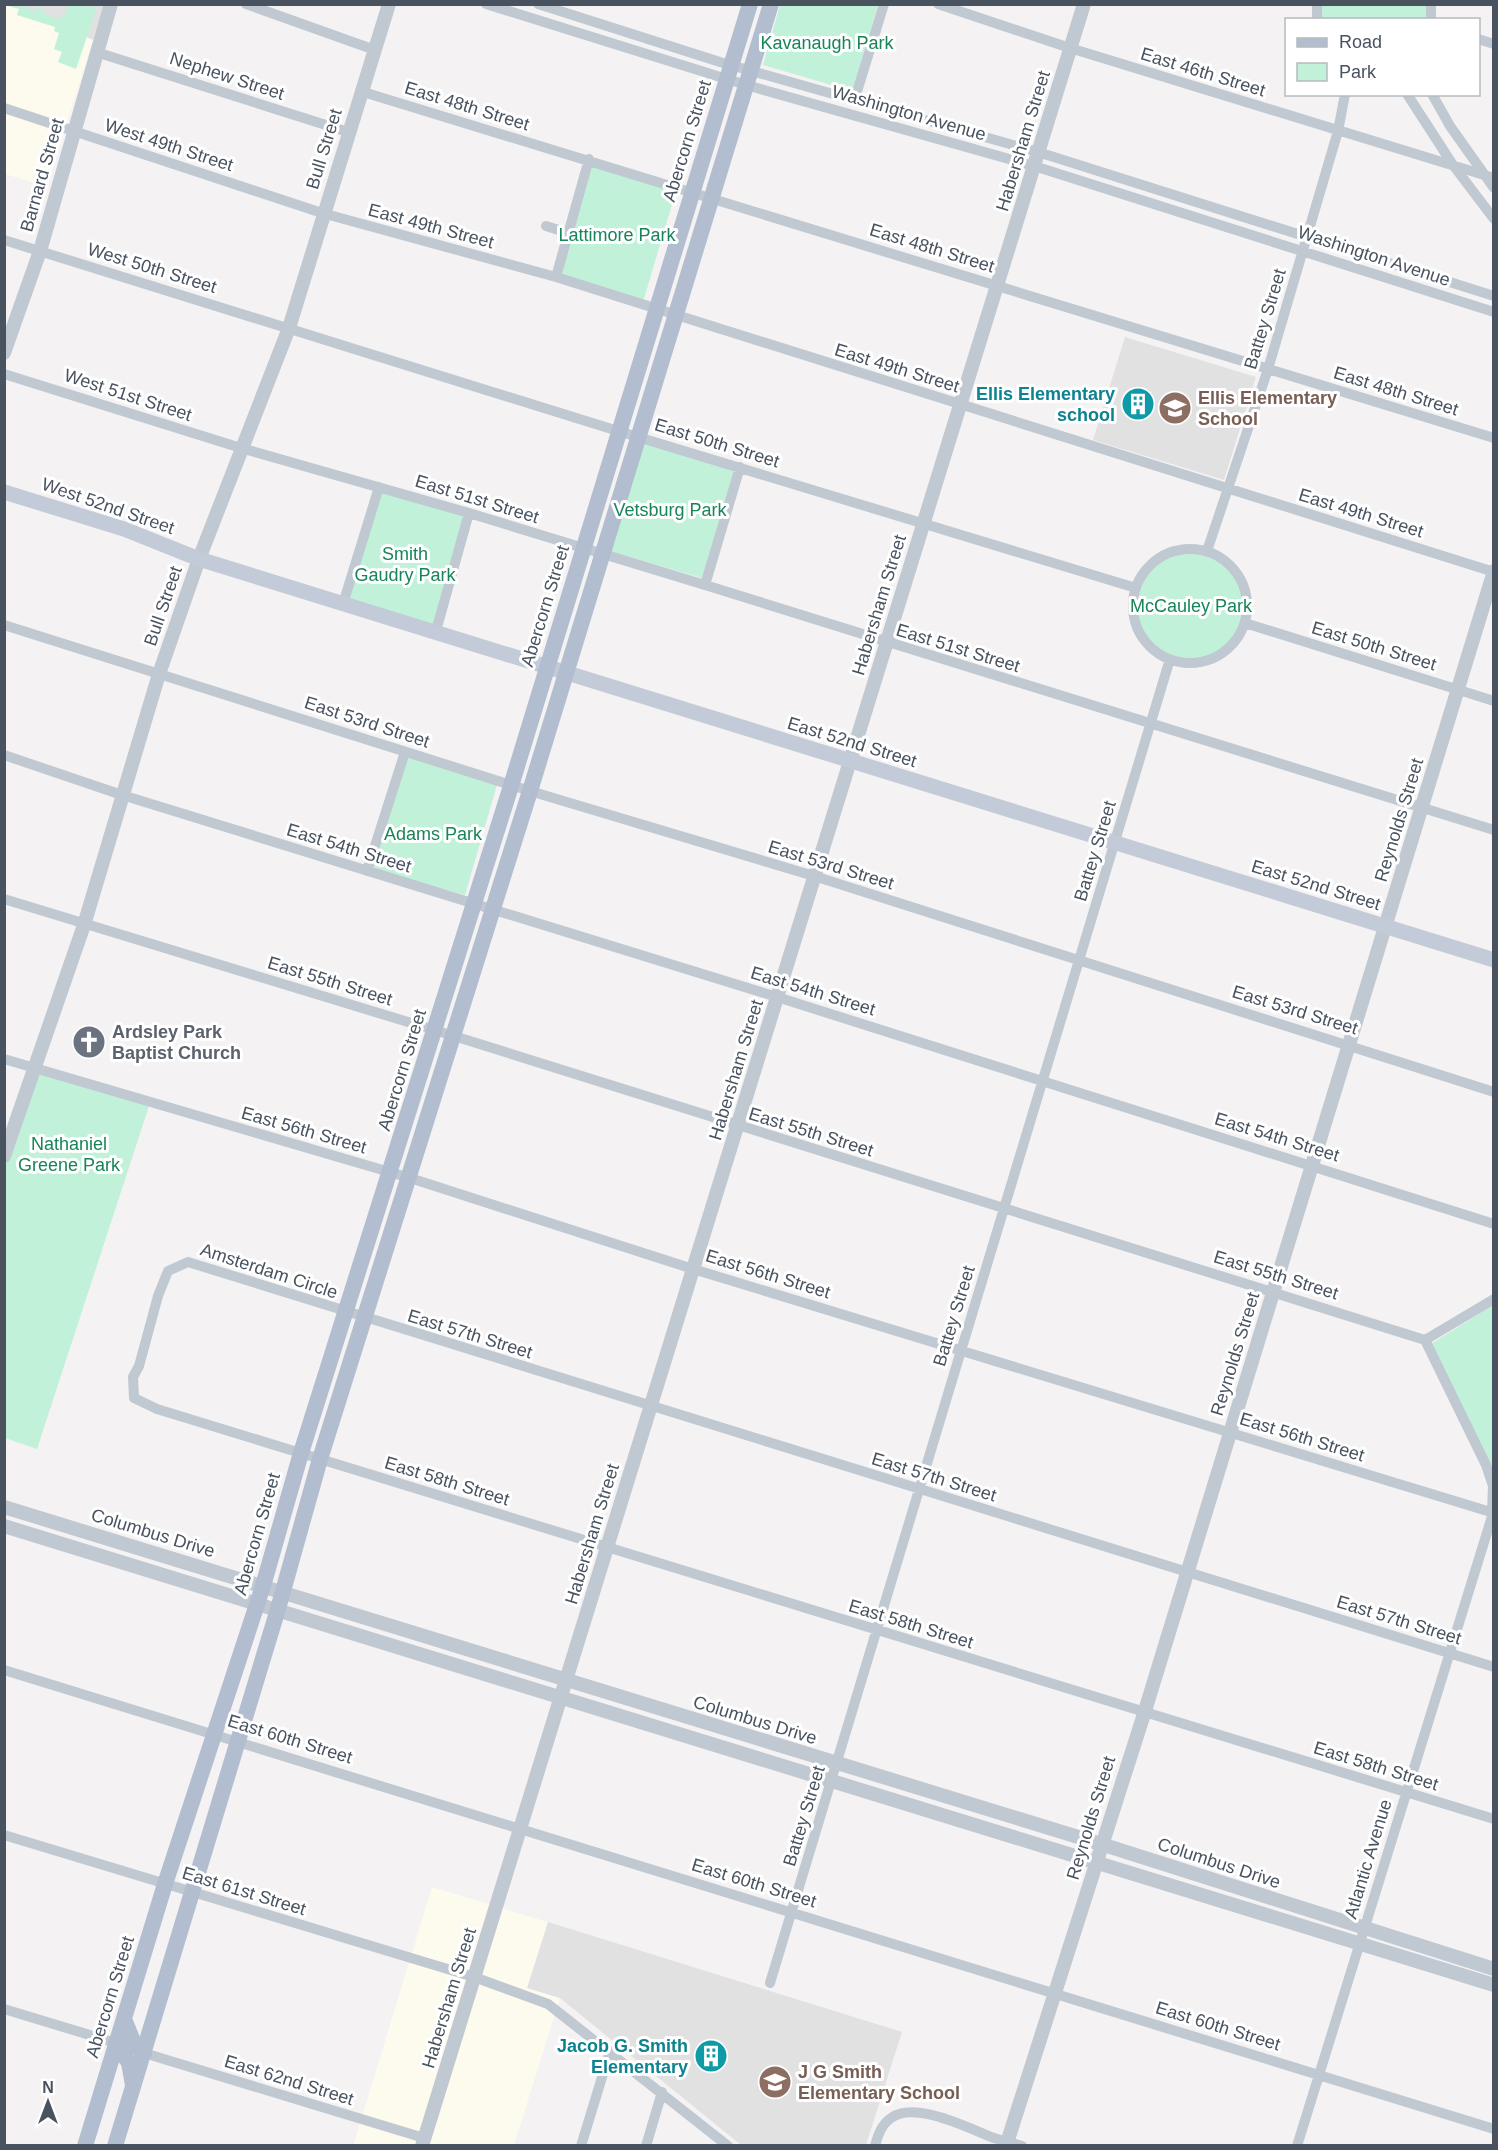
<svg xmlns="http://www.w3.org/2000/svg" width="1498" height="2150" font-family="Arial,sans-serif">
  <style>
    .commercial { fill: #fdfaee }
    .education { fill: #e2e1e1 }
    .green { fill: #c2f1d9 }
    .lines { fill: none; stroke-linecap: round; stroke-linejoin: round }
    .minor { stroke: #c0c8d1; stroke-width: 10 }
    .tertiary { stroke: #c0c8d1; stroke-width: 14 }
    .secondary { stroke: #c3cbd8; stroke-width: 15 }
    .primary { stroke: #b2bed0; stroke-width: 16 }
    .labels { text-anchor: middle; stroke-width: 6; stroke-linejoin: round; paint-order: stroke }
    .park-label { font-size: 18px; fill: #178559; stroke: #fff }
    .street-label { font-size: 18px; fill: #495360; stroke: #fff }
    .culture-label { font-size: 18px; font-weight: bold; fill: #0d838f; stroke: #fff; text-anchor: end }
    .education-label { font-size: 18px; font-weight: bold; fill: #785e54; stroke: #fff; text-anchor: start }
    .worship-label { font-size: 18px; font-weight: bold; fill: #5b616d; stroke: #fff; text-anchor: start }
  </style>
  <rect width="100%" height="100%" fill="#f4f2f2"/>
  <path class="commercial" d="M4 5H16L93 40 47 187 5 174Z
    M432 1887 548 1922 528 1988 560 1998 514 2145 353 2146Z"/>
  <path class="education" d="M16 5H104L93 40Z
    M1125 337 1256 377 1224 480 1093 440Z
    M548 1922 902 2032 866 2145H741L560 1998 527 1988Z"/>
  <path class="green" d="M5 5H22L35 11 40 7 43 9 42 12 58 20 60 16 63 17 69 5 97 7 76 69 58 62 62 52 54 49 59 33 54 31 55 27 17 15 19 9Z
    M780 5H878L852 91 763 65Z
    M1317 5H1431V19H1317Z
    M591 165 676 191 643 302 560 275Z
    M639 442 734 470 702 578 606 550Z
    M379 487 469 513 436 631 343 604Z
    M1133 606a57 57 0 1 1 114 0a57 57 0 1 1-114 0Z
    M407 756 497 785 465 895 371 869Z
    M33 1069 150 1103 37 1449 5 1438V1156Z
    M1493 1305V1474L1431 1344Z"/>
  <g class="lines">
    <path class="minor" d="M246 4 375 50
      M486 4 746 85 1034 166 1494 312
      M538 4 720 62 1038 152 1494 296
      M938 4 1070 48 1494 178
      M1317 4V20
      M1431 20V4
      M1478 39 1494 44
      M96 52 348 132
      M360 91 1494 438
      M1407 94 1453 165 1494 219
      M1432 94 1450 126 1494 188
      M855 98 884 4
      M4 108 322 213 556 277 1494 572
      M546 226 568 233
      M4 240 618 431 1136 588
      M556 277 589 159
      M4 374 241 448 469 513 705 585 1494 830
      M1133 606a57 57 0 1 1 114 0a57 57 0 1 1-114 0Z
      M1207 551 1268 369 1338 131 1345 94
      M705 585 740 467
      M343 604 379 487
      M1245 623 1494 701
      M4 625 530 791 814 876 1494 1092
      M436 631 469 513
      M4 755 122 795 777 997 1494 1224
      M367 871 405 752
      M4 899 454 1036 1425 1340
      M4 1059 410 1178 693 1269 1494 1513
      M1425 1340 1486 1465 1493 1486 1492 1513
      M1425 1340 1494 1299
      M1494 1667 188 1262 168 1271 158 1296 139 1366 133 1377 134 1398 157 1409 1494 1819
      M4 1670 1494 2129
      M4 1835 474 1977 548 2004 728 2146
      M770 1983 1170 659
      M4 2009 116 2043
      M144 2053 424 2138
      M581 2146 610 2051
      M646 2146 662 2092
      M875 2146C878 2135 881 2125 891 2118 915 2100 970 2129 994 2138 1003 2141 1013 2143 1022 2146
      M1297 2146 1494 1510"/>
    <path class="tertiary" d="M4 353 40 251 111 4
      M4 1156 84 925 159 674 199 559 289 328 389 4
      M4 1507 1101 1844 1494 1969
      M4 1526 1494 1985
      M422 2146 1084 4
      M1006 2146 1144 1714 1494 571"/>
    <path class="secondary" d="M4 492 124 529 199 559 1494 960"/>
    <path class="primary" d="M124 2019 135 2046 144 2053
      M116 2043 129 2063 133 2085
      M85 2146 165 1884 263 1586 301 1453 511 786 750 4
      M115 2146 278 1609 320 1459 530 791 771 4"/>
  </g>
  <defs>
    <g id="building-disc" transform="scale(1.725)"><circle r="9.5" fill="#0f9aa8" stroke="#fff"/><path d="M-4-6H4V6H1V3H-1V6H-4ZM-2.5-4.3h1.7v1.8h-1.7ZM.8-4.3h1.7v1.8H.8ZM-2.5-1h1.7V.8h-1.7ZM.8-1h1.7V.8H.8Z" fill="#fff"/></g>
    <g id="school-disc" transform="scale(1.725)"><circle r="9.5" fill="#8d6e63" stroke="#fff"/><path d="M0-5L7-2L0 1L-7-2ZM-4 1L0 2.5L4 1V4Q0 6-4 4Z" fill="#fff"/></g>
    <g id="church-disc" transform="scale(1.725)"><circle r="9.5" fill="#6b7280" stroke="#fff"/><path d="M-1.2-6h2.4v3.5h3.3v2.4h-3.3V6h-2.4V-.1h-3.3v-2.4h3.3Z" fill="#fff"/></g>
  </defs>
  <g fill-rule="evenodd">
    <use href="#building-disc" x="1138" y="404"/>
    <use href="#school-disc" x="1175" y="408"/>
    <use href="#church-disc" x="89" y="1042"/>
    <use href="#building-disc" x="711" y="2056"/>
    <use href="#school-disc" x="775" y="2082"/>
  </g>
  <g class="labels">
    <g class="park-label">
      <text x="827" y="49">Kavanaugh Park</text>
      <text x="617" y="241">Lattimore Park</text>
      <text x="670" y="516">Vetsburg Park</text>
      <text x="405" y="560">Smith<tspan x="405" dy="21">Gaudry Park</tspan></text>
      <text x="1191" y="612">McCauley Park</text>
      <text x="433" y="840">Adams Park</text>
      <text x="69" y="1150">Nathaniel<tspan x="69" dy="21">Greene Park</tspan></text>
    </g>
    <g class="street-label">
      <text transform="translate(1203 72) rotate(17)" y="6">East 46th Street</text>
      <text transform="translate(227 76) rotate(18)" y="6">Nephew Street</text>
      <text transform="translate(467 106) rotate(17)" y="6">East 48th Street</text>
      <text transform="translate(909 113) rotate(16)" y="6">Washington Avenue</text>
      <text transform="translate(687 141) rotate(-73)" y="6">Abercorn Street</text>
      <text transform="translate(1023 141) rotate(-73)" y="6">Habersham Street</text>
      <text transform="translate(169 145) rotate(18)" y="6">West 49th Street</text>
      <text transform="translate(324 149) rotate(-73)" y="6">Bull Street</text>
      <text transform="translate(42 175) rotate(-74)" y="6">Barnard Street</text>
      <text transform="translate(431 226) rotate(15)" y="6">East 49th Street</text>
      <text transform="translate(932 248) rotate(17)" y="6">East 48th Street</text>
      <text transform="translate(1374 256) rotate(18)" y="6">Washington Avenue</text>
      <text transform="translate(152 268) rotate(17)" y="6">West 50th Street</text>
      <text transform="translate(1265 319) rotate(-73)" y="6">Battey Street</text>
      <text transform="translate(897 368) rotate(17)" y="6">East 49th Street</text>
      <text transform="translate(1396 391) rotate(17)" y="6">East 48th Street</text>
      <text transform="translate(128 395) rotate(18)" y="6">West 51st Street</text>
      <text transform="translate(717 443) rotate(17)" y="6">East 50th Street</text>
      <text transform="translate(477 499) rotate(17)" y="6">East 51st Street</text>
      <text transform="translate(108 506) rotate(19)" y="6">West 52nd Street</text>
      <text transform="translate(1361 513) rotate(17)" y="6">East 49th Street</text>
      <text transform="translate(879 605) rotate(-73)" y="6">Habersham Street</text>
      <text transform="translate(163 606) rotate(-71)" y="6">Bull Street</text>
      <text transform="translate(545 606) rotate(-73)" y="6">Abercorn Street</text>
      <text transform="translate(1374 646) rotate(17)" y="6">East 50th Street</text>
      <text transform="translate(958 648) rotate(17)" y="6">East 51st Street</text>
      <text transform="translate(367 722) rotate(18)" y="6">East 53rd Street</text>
      <text transform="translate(852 742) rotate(17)" y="6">East 52nd Street</text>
      <text transform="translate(1399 820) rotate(-73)" y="6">Reynolds Street</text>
      <text transform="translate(349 848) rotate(17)" y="6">East 54th Street</text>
      <text transform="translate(1095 851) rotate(-73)" y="6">Battey Street</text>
      <text transform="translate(831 865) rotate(17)" y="6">East 53rd Street</text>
      <text transform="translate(1316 885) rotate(17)" y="6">East 52nd Street</text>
      <text transform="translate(330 981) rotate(17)" y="6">East 55th Street</text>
      <text transform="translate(813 991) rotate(17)" y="6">East 54th Street</text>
      <text transform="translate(1295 1010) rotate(17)" y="6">East 53rd Street</text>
      <text transform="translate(402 1070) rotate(-73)" y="6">Abercorn Street</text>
      <text transform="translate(736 1070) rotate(-73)" y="6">Habersham Street</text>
      <text transform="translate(304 1130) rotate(16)" y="6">East 56th Street</text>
      <text transform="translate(811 1132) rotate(17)" y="6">East 55th Street</text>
      <text transform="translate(1277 1137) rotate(17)" y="6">East 54th Street</text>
      <text transform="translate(269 1271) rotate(18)" y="6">Amsterdam Circle</text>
      <text transform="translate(768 1274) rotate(17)" y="6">East 56th Street</text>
      <text transform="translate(1276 1275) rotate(17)" y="6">East 55th Street</text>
      <text transform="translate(954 1316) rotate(-73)" y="6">Battey Street</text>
      <text transform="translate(470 1334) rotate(17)" y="6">East 57th Street</text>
      <text transform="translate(1235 1354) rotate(-73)" y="6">Reynolds Street</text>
      <text transform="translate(1302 1437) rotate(17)" y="6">East 56th Street</text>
      <text transform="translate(934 1477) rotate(17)" y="6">East 57th Street</text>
      <text transform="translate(447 1481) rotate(17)" y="6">East 58th Street</text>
      <text transform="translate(153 1533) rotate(17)" y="6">Columbus Drive</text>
      <text transform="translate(257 1534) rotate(-74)" y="6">Abercorn Street</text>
      <text transform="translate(592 1534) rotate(-73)" y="6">Habersham Street</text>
      <text transform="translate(1399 1620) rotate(17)" y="6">East 57th Street</text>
      <text transform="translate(911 1624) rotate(17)" y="6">East 58th Street</text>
      <text transform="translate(755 1720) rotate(17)" y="6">Columbus Drive</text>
      <text transform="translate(290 1739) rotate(17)" y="6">East 60th Street</text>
      <text transform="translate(1376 1766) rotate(17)" y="6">East 58th Street</text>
      <text transform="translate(804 1816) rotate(-73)" y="6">Battey Street</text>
      <text transform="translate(1091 1818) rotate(-73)" y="6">Reynolds Street</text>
      <text transform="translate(1368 1859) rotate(-73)" y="6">Atlantic Avenue</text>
      <text transform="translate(1219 1863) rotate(18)" y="6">Columbus Drive</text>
      <text transform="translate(754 1883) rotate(17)" y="6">East 60th Street</text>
      <text transform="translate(244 1891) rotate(17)" y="6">East 61st Street</text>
      <text transform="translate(110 1997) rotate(-73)" y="6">Abercorn Street</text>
      <text transform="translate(449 1998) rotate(-73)" y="6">Habersham Street</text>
      <text transform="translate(1218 2026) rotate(17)" y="6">East 60th Street</text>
      <text transform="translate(289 2080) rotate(17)" y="6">East 62nd Street</text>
    </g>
    <g class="culture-label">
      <text x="1115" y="400">Ellis Elementary<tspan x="1115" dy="21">school</tspan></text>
      <text x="688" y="2052">Jacob G. Smith<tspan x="688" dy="21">Elementary</tspan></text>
    </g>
    <g class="education-label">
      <text x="1198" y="404">Ellis Elementary<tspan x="1198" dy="21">School</tspan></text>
      <text x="798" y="2078">J G Smith<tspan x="798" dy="21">Elementary School</tspan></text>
    </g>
    <g class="worship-label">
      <text x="112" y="1038">Ardsley Park<tspan x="112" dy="21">Baptist Church</tspan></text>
    </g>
  </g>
  <rect width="1498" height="2150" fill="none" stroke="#495360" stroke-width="12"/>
  <rect x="1285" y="18" width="195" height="78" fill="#ffffff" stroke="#b6babf" stroke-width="1.5"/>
  <rect x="1297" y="38" width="30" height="9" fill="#b2bed0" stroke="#b6babf" stroke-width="1.5"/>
  <text x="1339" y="48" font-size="18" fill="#495360">Road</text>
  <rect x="1297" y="63" width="30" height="18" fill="#c2f1d9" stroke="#b6babf" stroke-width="1.5"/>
  <text x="1339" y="78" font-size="18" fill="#495360">Park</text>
  <g transform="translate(48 2102)" stroke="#ffffff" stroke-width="4.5" paint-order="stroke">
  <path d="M0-4.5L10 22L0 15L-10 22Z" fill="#495360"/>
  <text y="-9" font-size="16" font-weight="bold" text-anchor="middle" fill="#495360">N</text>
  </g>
</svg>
